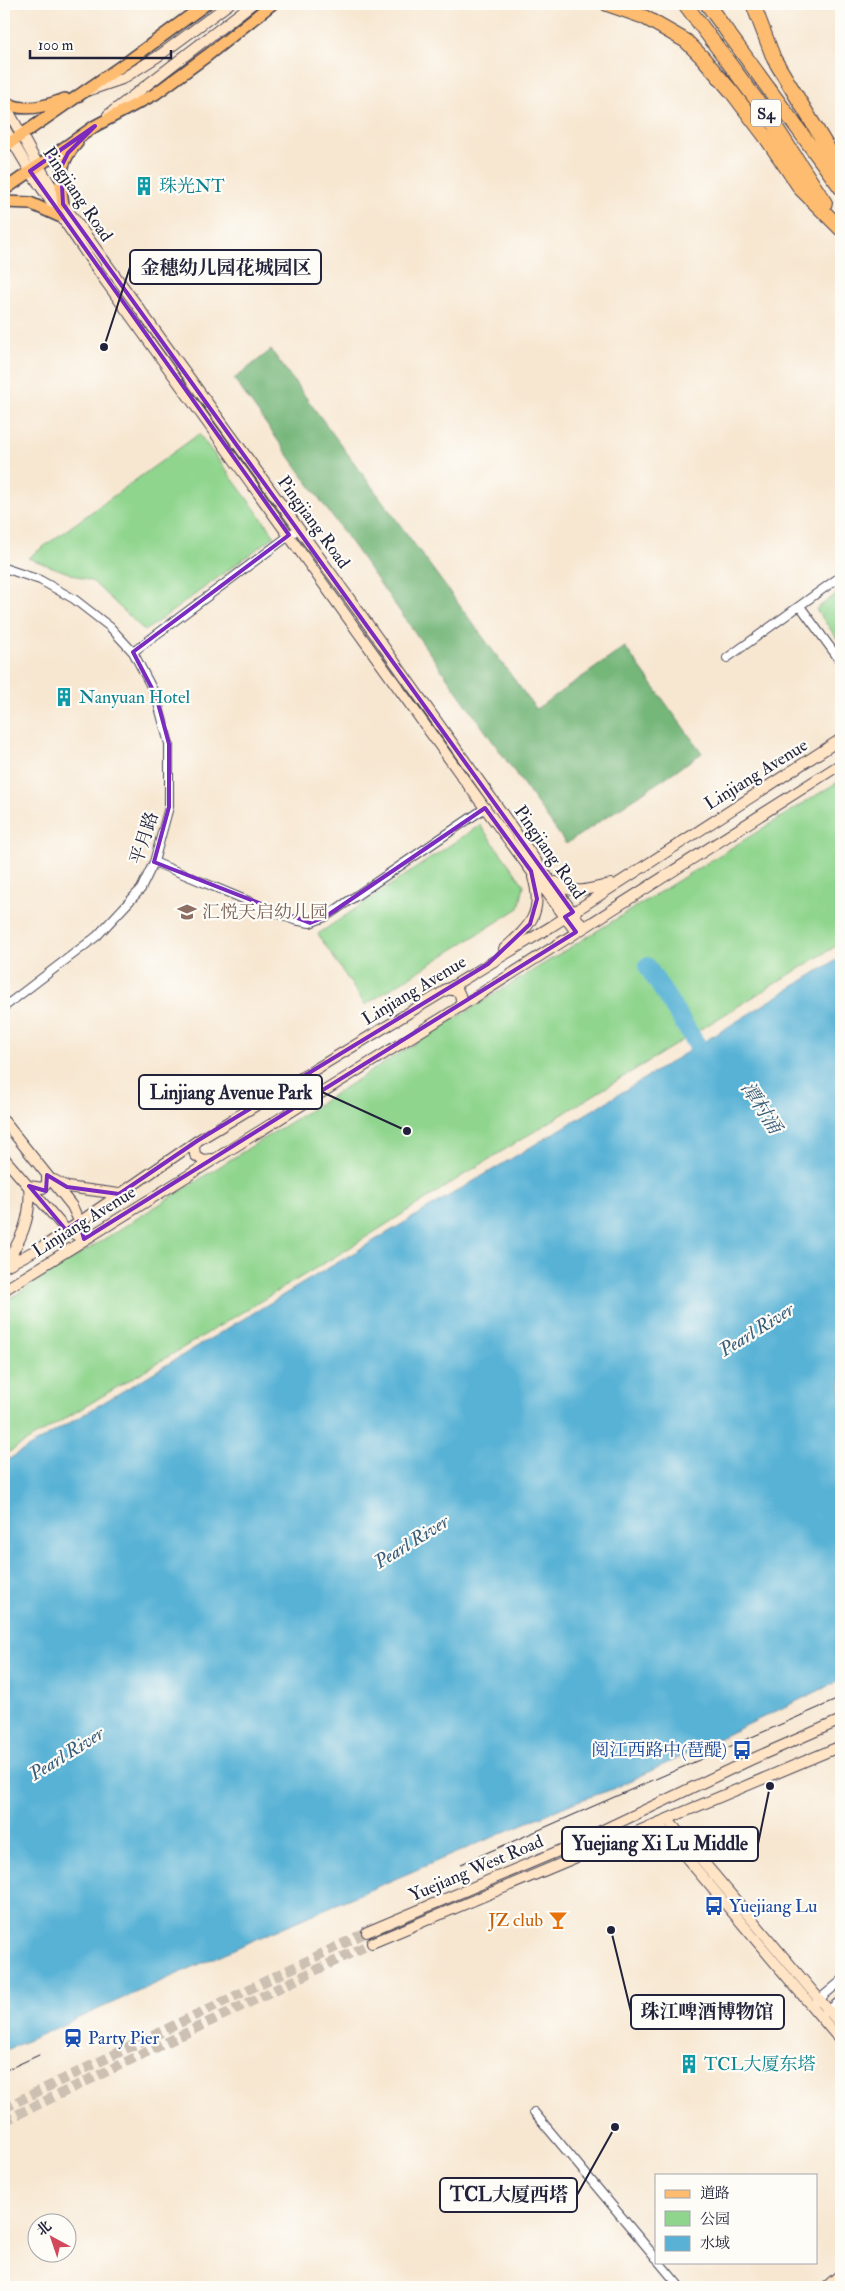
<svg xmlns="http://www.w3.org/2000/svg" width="845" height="2291" font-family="'IM FELL Double Pica','Noto Serif SC',serif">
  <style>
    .green { fill: #90d58e; stroke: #597c64 }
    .forest { fill: #74b679; stroke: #4b6c5a }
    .water { fill: #59b2d6; stroke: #3e6a88 }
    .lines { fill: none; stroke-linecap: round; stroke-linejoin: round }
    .river { stroke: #59b2d6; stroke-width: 18 }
    .secondary-tunnel { stroke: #ccc0b3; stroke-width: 10; stroke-dasharray: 10 5; stroke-linecap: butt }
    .street-casing { stroke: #424052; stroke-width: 10 }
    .secondary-casing { stroke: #424052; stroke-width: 12 }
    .primary-casing { stroke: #424052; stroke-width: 14 }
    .highway-casing { stroke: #424052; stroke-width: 16 }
    .street { stroke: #fff; stroke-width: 8 }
    .secondary { stroke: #ffe4c6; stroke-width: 10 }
    .primary { stroke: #febc70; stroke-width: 11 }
    .highway { stroke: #febc70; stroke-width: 14 }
    .tram { stroke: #22223b; stroke-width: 1 }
    .marked { fill: none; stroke: #7b2cbf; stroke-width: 4; stroke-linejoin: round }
    .labels { text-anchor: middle; stroke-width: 4.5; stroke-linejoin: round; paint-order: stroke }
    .shield { fill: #fdfcf7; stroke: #646373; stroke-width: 1 }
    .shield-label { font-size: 16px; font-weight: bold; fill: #22223b }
    .culture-label { font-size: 18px; fill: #0d838f; stroke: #fdfcf7; text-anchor: start }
    .street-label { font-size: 18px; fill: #22223b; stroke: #fdfcf7 }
    .education-label { font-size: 18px; fill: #785e54; stroke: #fdfcf7; text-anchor: start }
    .transit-label { font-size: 18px; fill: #164399; stroke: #fdfcf7; text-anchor: start }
    .food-label { font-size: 18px; fill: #c56008; stroke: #fdfcf7; text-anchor: end }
    .water-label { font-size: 19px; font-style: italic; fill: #385c79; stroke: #fdfcf7 }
    .leader { fill: none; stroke: #22223b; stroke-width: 2 }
    .callout-dot { fill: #22223b; stroke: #fdfcf7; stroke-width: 2 }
    .callout { fill: #fdfcf7; stroke: #22223b; stroke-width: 2 }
    .callout-label { font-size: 19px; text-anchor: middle; font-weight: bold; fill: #22223b }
  </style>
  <rect width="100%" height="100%" fill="#fdfcf7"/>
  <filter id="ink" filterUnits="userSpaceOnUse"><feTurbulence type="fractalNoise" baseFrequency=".02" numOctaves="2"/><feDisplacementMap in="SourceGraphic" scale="10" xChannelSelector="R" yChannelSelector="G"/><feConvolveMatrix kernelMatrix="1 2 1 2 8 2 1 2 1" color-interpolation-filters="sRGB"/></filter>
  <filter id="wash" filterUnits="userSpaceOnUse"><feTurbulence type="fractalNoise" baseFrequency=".0096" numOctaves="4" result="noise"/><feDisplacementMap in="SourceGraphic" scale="20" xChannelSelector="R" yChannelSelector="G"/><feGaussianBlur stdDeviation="1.12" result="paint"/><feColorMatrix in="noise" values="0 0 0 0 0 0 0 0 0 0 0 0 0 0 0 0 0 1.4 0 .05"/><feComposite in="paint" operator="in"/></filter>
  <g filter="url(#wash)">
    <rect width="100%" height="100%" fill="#f7e7d1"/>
    <path class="green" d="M199 434 275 536 145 631 93 582 28 558Z
      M841 591V644L816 609Z
      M841 780V943L470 1171 346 1250 4 1455V1302L443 1026Z
      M480 825 524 885 519 908 365 1005 318 934Z"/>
    <path class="forest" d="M271 350 536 709 625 647 702 753 566 844 234 379Z"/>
    <path class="water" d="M841 957V1680L613 1789 575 1802 306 1917 4 2051V1462L611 1099Z"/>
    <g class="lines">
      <path class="river" d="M647 966 710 1065"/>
    </g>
  </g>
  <g filter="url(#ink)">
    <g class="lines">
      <path class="secondary-tunnel" d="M4 2108 367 1932
        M4 2121 372 1943"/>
      <g class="street-casing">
        <path id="street" d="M4 568 40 580 74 599 110 627 133 652 156 696 169 744V807L154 862 141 889 97 936 4 1007
          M800 606 841 662
          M133 652 298 529
          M727 658 841 576
          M154 862 294 920 310 923 325 917 485 808
          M816 2002 841 1981
          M826 2012 841 2000
          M534 2112 656 2258
          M659 2262 680 2287"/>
      </g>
      <g class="secondary-casing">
        <path id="secondary" d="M90 90 122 79 160 55 229 4
          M4 103 38 165 59 198 357 609 583 927
          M108 115 252 4
          M4 127 30 171 99 272 463 778 576 932
          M556 882C570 897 593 888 611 884
          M504 949C530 926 544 913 533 877
          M446 989 458 991C462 998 462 1001 458 1008
          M4 1121 72 1206 79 1221 84 1239
          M197 1141 194 1147 195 1155 202 1160 213 1159
          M4 1158 66 1230 84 1239
          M54 1180 67 1187 119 1194
          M29 1186 43 1188 47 1183V1175
          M4 1266C21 1241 32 1217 29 1186
          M4 1267 49 1243 197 1141 552 926 841 739
          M4 1290 458 1008 841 764
          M668 1820 841 2025
          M658 1824 841 2041
          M367 1932 561 1850 750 1760 841 1720
          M372 1943 841 1746
          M826 2287 841 2274"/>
      </g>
      <g class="primary-casing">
        <path id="primary" d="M4 101C20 114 47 106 65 99
          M4 147 130 60 206 4
          M4 190 95 126 155 94 208 55 272 4
          M4 202 30 203 59 216
          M63 204C59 179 59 162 77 143"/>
      </g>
      <g class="highway-casing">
        <path id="highway" d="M607 4 644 17 686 41 702 57 731 91 765 136 801 189 841 229
          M685 4 770 118 825 203
          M707 4 841 188
          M753 4 774 59 841 170"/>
      </g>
      <use href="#street" class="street"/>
      <use href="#secondary" class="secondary"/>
      <use href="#primary" class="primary"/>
      <use href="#highway" class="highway"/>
      <path class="tram" d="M461 1864 841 1698
        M4 2071 39 2055"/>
    </g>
  </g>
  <path class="marked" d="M95 126 68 153 61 167 63 204 565 901 573 912 565 917 576 932 84 1239 79 1221 66 1230 29 1186 46 1191 47 1175 67 1187 119 1194 197 1141 488 964 530 924 537 899 531 871 485 808 325 917 310 923 154 862 169 807V744L156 696 133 652 289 535 30 171Z"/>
  <defs>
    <g id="building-bare" transform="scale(1.5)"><path d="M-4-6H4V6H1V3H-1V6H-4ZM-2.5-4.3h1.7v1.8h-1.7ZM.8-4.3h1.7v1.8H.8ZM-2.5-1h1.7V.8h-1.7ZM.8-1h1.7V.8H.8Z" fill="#0f9aa8" stroke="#fdfcf7" stroke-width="2.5" paint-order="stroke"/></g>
    <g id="school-bare" transform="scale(1.5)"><path d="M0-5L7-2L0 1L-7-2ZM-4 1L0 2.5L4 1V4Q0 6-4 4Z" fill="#8d6e63" stroke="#fdfcf7" stroke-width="2.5" paint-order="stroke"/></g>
    <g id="bus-bare" transform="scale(1.5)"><path d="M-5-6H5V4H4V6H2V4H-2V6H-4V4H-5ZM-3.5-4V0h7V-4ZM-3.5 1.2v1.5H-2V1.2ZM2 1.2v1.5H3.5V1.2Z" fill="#1a4fb4" stroke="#fdfcf7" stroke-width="2.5" paint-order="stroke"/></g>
    <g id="bar-bare" transform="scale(1.5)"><path d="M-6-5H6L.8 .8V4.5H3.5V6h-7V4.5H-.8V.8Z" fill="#e8710a" stroke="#fdfcf7" stroke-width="2.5" paint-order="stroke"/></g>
    <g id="station-bare" transform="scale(1.5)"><path d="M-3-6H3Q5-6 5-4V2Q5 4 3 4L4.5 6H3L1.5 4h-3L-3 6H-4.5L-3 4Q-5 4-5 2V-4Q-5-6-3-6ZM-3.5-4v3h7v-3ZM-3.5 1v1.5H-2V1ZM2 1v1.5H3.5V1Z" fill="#1a4fb4" stroke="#fdfcf7" stroke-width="2.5" paint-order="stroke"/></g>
  </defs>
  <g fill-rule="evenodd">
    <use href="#building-bare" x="144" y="186"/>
    <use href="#building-bare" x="64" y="697"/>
    <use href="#school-bare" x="187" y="912"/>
    <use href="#bus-bare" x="742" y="1750"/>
    <use href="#bus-bare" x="714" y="1906"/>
    <use href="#bar-bare" x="558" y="1920"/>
    <use href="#station-bare" x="73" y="2038"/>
    <use href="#building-bare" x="689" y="2064"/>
  </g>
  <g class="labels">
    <rect class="shield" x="751" y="99.5" width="30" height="27" rx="4"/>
    <g class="shield-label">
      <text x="766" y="119">S4</text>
    </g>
    <g class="culture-label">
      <text x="159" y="192">珠光NT</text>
      <text x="79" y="703">Nanyuan Hotel</text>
      <text x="704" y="2070">TCL大厦东塔</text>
    </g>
    <g class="street-label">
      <text transform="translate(78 194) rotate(56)" y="6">Pingjiang Road</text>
      <text transform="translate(314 522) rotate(54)" y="6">Pingjiang Road</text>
      <text transform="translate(756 774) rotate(-32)" y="6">Linjiang Avenue</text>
      <text transform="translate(144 838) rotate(-72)" y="6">平月路</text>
      <text transform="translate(550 852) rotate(55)" y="6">Pingjiang Road</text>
      <text transform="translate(414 990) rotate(-31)" y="6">Linjiang Avenue</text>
      <text transform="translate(84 1221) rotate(-32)" y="6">Linjiang Avenue</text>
      <text transform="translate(476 1868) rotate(-23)" y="6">Yuejiang West Road</text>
    </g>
    <g class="education-label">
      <text x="202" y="918">汇悦天启幼儿园</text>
    </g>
    <g class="transit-label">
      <text x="727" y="1756" text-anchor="end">阅江西路中(琶醍)</text>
      <text x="729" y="1912">Yuejiang Lu</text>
      <text x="88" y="2044">Party Pier</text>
    </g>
    <g class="food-label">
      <text x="543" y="1926">JZ club</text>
    </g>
    <g class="water-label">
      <text transform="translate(762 1107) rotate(57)" y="7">潭村涌</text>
      <text transform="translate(756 1329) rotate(-32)" y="7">Pearl River</text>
      <text transform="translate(411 1541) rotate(-32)" y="7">Pearl River</text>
      <text transform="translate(66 1753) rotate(-32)" y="7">Pearl River</text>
    </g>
  </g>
  <path class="leader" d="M104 347L130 267M407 1131L322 1092M770 1786L758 1844M611 1930L631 2012M615 2127L577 2195"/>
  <g class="callout-dot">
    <circle cx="104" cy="347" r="5"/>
    <circle cx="407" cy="1131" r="5"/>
    <circle cx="770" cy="1786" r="5"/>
    <circle cx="611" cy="1930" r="5"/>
    <circle cx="615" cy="2127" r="5"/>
  </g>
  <g class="callout">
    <rect x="130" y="250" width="191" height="34" rx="5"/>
    <rect x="139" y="1075" width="183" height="34" rx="5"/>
    <rect x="562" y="1827" width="196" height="34" rx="5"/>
    <rect x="631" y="1995" width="153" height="34" rx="5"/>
    <rect x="440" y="2178" width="137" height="34" rx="5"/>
  </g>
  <g class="callout-label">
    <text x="226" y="274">金穗幼儿园花城园区</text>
    <text x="231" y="1099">Linjiang Avenue Park</text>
    <text x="660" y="1850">Yuejiang Xi Lu Middle</text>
    <text x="707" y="2018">珠江啤酒博物馆</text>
    <text x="509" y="2201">TCL大厦西塔</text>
  </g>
  <rect width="845" height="2291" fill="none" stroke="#fdfcf7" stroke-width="20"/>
  <rect x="655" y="2174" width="162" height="90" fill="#fdfcf7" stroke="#a5a5ac"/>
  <rect x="665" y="2190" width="25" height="8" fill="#febc70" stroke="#a5a5ac"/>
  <text x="700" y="2198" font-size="15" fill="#22223b">道路</text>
  <rect x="665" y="2211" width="25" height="15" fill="#90d58e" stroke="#a5a5ac"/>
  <text x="700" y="2224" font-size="15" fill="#22223b">公园</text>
  <rect x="665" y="2236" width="25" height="15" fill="#59b2d6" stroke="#a5a5ac"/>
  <text x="700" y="2248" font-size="15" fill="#22223b">水域</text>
  <g transform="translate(52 2238) rotate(320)"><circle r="24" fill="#fdfcf7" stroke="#a5a5ac"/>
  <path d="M0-4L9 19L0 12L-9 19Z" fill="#d1495b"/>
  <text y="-8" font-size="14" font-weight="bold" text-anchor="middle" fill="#22223b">北</text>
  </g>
  <path d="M30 50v8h141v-8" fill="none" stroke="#22223b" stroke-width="2.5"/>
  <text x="38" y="50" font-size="15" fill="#22223b" stroke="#fdfcf7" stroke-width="4" paint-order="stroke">100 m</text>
</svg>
